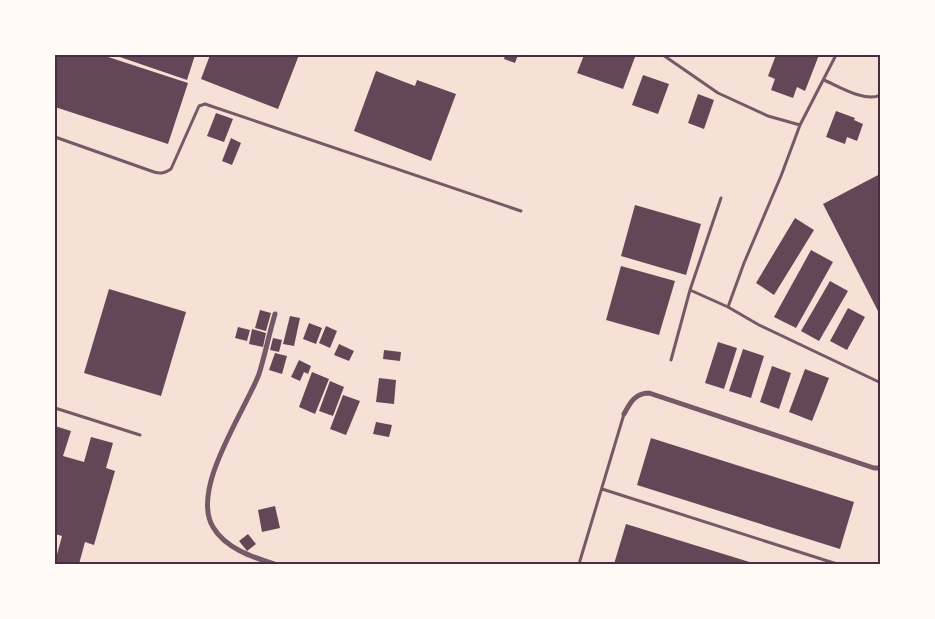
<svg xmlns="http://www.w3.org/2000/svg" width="935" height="619" font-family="Rubik,sans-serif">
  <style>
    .building { fill: #644757 }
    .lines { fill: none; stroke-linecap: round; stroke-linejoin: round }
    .service { stroke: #755966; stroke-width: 3 }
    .minor { stroke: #755966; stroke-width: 5 }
    .neatline { fill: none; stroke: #4a2c40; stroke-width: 2 }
  </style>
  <rect width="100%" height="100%" fill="#f7e1d7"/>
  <path class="building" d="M55 55H102L188 83 168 144 55 107Z
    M114 55H195L187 80Z
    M210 55H299L278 109 201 79Z
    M505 55H518L515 63 504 59Z
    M584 55H628L635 57 623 89 577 73Z
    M776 55H819L805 91 797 87 793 98 771 90 775 79 768 76Z
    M376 71 415 86 417 80 456 94 431 161 354 131Z
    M643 75 669 84 658 114 632 105Z
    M698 94 714 100 704 129 688 123Z
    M836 111 855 118 854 120 863 124 857 141 847 137 845 144 826 137Z
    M216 113 233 119 224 142 207 136Z
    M231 138 241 143 232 165 222 161Z
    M880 174V315L823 204Z
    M635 205 701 224 686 275 621 256Z
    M795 218 814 230 774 295 756 283Z
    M811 250 833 262 796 328 774 317Z
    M621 266 675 281 659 335 606 320Z
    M830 281 848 291 819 341 801 331Z
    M109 289 186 312 161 396 84 373Z
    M848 308 865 317 847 350 830 341Z
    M260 310 271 313 266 331 255 328Z
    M290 316 300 318 294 346 283 344Z
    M309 323 322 328 316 344 303 339Z
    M326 326 337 331 330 348 319 343Z
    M238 327 250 330 247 341 235 338Z
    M252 329 266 333 263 347 249 344Z
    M273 338 282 340 279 352 270 350Z
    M718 342 737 348 724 389 705 383Z
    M339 344 354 351 349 361 334 355Z
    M743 349 764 356 751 398 729 391Z
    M384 350 401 352 400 361 383 359Z
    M275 353 287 356 282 374 269 370Z
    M299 360 311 366 308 374 304 372 300 381 291 377Z
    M772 366 791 373 779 409 760 402Z
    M805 369 829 378 812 421 789 412Z
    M312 372 329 379 315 414 299 407Z
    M379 378 396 380 394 404 376 402Z
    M330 381 344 387 333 416 319 411Z
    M343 395 360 401 346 435 330 429Z
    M376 422 392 425 389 437 373 434Z
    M55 426 71 431 63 456 84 462 91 437 113 443 106 468 115 471 94 545 85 542 79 564H61L55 562 62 536 55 534Z
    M651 438 854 502 840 549 637 485Z
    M275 506 280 528 262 532 258 510Z
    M626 524 756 564H614Z
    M248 534 256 544 247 551 239 541Z"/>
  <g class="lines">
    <path class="service" d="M663 55 718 93 768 116 800 125
      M836 55 800 125 781 176 744 263 728 307 759 325 879 382
      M824 80C838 86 866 103 880 95
      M55 137 154 172C161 174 165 173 171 169L199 106 205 104 521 211
      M721 198 690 290 728 307
      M671 360 690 290
      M55 408 140 435
      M602 489 837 564
      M579 564 624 414"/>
    <path class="minor" d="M624 414C630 403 635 393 649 393L874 468H880
      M274 564C252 557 225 548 213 527 190 489 245 411 259 374 265 355 269 334 275 314"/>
  </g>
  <rect width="935" height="619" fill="none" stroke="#fffaf5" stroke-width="112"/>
  <rect x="56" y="56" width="823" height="507" class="neatline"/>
</svg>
